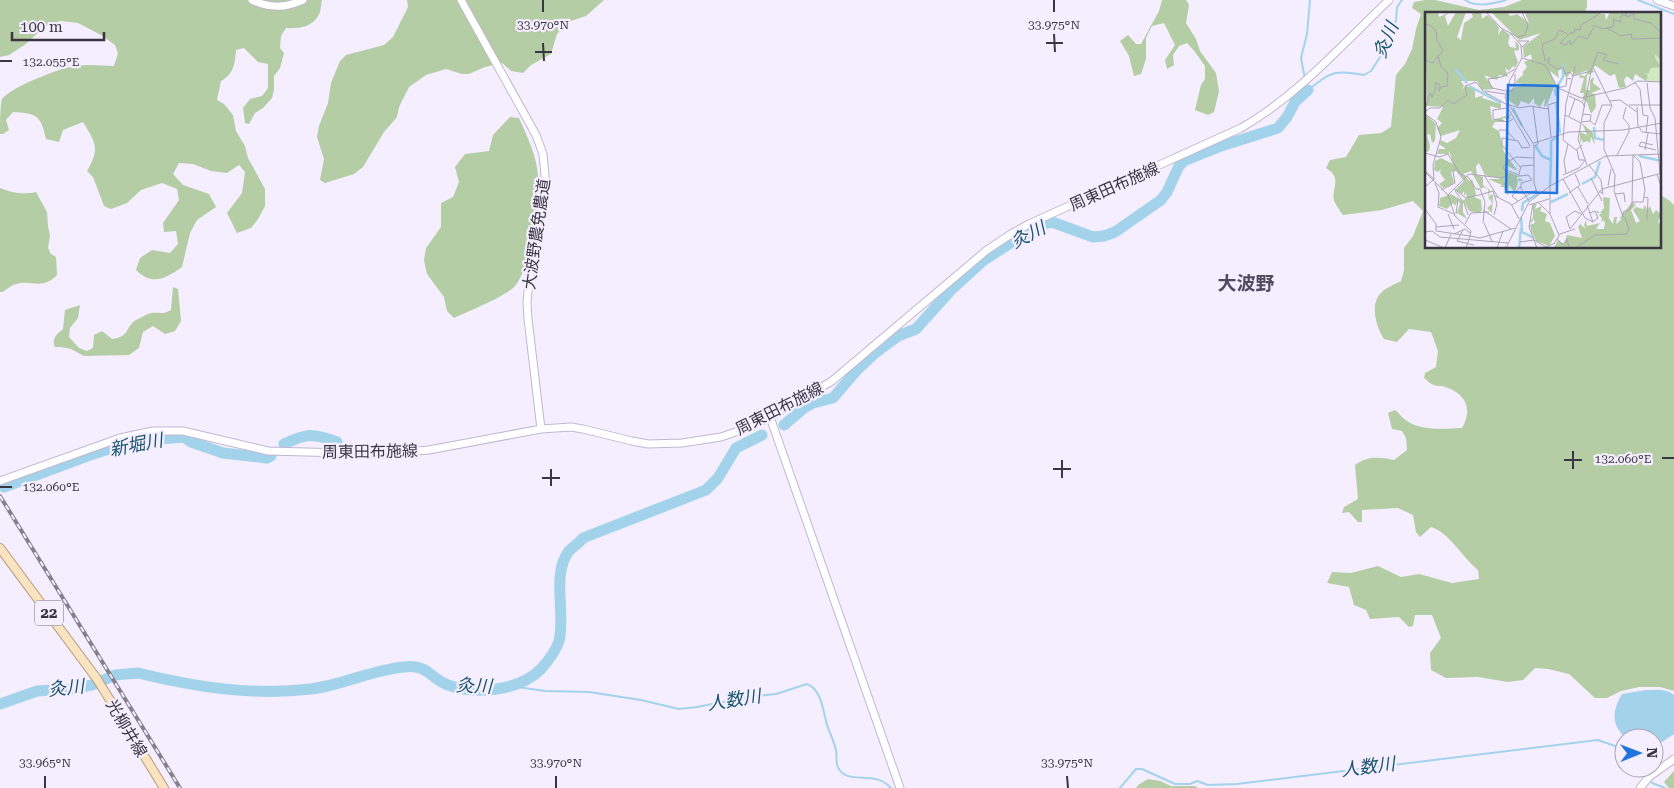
<svg xmlns="http://www.w3.org/2000/svg" width="1674" height="788" font-family="'Roboto Serif','Noto Sans JP',serif">
  <style>
    .forest { fill: #b4cda5 }
    .water { fill: #a3d3eb }
    .lines { fill: none; stroke-linecap: round; stroke-linejoin: round }
    .stream { stroke: #a3d3eb; stroke-width: 2 }
    .river { stroke: #a3d3eb; stroke-width: 11 }
    .secondary-casing { stroke: #c1b7d0; stroke-width: 9 }
    .primary-casing { stroke: #b59b78; stroke-width: 10 }
    .secondary { stroke: #fff; stroke-width: 7 }
    .primary { stroke: #fae3c0; stroke-width: 8 }
    .rail-casing { stroke: #847f8c; stroke-width: 4 }
    .rail { stroke: #f5eeff; stroke-width: 2; stroke-dasharray: 5.5; stroke-linecap: butt }
    .ticks { fill: none; stroke: #3a3641; stroke-width: 2 }
    .labels { text-anchor: middle; stroke-width: 4.5; stroke-linejoin: round; paint-order: stroke }
    .shield { fill: #f5eeff; stroke: #726d7a; stroke-width: 1 }
    .shield-label { font-size: 15px; font-weight: bold; fill: #3a3641 }
    .street-label { font-size: 16px; fill: #3a3641; stroke: #f5eeff }
    .water-label { font-size: 18px; font-style: italic; fill: #18546d; stroke: #f5eeff }
    .quarter-label { font-size: 19px; font-weight: bold; fill: #52495e; stroke: #f5eeff }
    .inset-river { fill: none; stroke: #a3d3eb; stroke-width: 2.5 }
    .inset-road { fill: none; stroke: #aaa4b3; stroke-width: 1 }
    .view { fill: #1f74de; fill-opacity: 0.15; stroke: #1f74de; stroke-width: 2.5 }
    .inset-edge { fill: none; stroke: #3a3641; stroke-width: 2.5 }
    .ticks-label { font-size: 12px; text-anchor: middle; fill: #3a3641; stroke: #f5eeff; stroke-width: 4.5; stroke-linejoin: round; paint-order: stroke }
  </style>
  <rect width="100%" height="100%" fill="#f5eeff"/>
  <path class="forest" d="M0 0H322C321 4 321 8 320 12 314 27 300 29 286 28L281 36 280 48 284 53 280 68 274 76V90L272 98 263 108 255 113 249 124 245 123 243 108 250 99 262 96 268 88V64L258 62 244 48 236 50C235 63 234 74 221 81L217 100 224 104 233 115 236 131 245 146 248 158 265 189V206L258 219 251 228 237 233 227 213 242 193 245 172 239 165 227 173 211 171 193 164 179 163 173 174 183 185 209 194 216 207 197 220 190 233 182 267C165 279 152 286 136 270L140 258 152 250 170 253 178 244 176 231 164 232 163 223 179 200 177 189 162 183 141 190 127 203 111 209 104 206 93 177 87 171C100 149 96 143 83 122L63 130 59 142 46 139C41 116 37 113 13 112L6 120 9 130 3 134H0C0 126 0 106 2 99 11 87 60 68 75 66 88 64 102 66 114 66L118 53 115 45 101 35 78 23 60 21 45 26 26 44 9 55 0 57Z
    M407 0H604L586 16 568 22 557 34 551 54 531 65 523 73 511 71 502 63 485 67 469 74H462L446 69 426 75 409 87 399 107 397 117 384 132 363 167 354 174 325 183 320 180 324 159 317 137 319 126 328 103 331 83 340 61 346 55 384 45 393 37 408 7Z
    M1162 0H1186L1189 5 1186 23 1196 39 1200 51 1216 73 1219 91 1214 112 1208 115 1195 110 1201 85 1205 79V66L1195 52 1187 43 1179 46 1173 55 1174 65 1167 69 1165 60 1175 45 1164 23 1152 26 1146 38V59L1141 74 1134 76 1129 56 1120 41 1128 35 1136 44H1141L1159 11Z
    M1425 0H1435L1479 10 1504 7 1522 0H1587V7L1584 14H1426V248H1660V181L1661 195 1670 201 1674 205V691L1660 687H1639L1621 691 1607 698H1595L1569 674 1548 669 1535 668 1523 680 1508 682 1478 677 1446 678 1431 670 1430 653 1441 638 1432 615H1415L1413 626 1409 627 1399 617 1370 619 1366 610 1354 605 1349 587 1327 583 1332 572 1351 573 1378 566 1401 577 1419 574 1452 583 1479 579 1478 570C1463 558 1449 532 1431 527L1420 537 1416 532 1413 515 1398 508 1362 510V522H1358L1349 512 1342 513 1344 507 1358 499 1355 465C1368 456 1379 457 1394 460L1407 450 1406 438 1402 431 1392 429 1388 413 1395 410C1399 413 1402 418 1407 421 1422 431 1444 429 1462 428 1474 407 1464 392 1442 386 1439 386 1436 386 1434 385 1430 384 1427 380 1424 378L1425 373 1436 367 1438 351 1431 332 1409 329 1397 342 1384 339C1376 327 1370 305 1380 294 1385 288 1395 284 1401 281L1404 270V248L1413 236 1423 211 1413 201 1382 210 1343 215C1340 211 1336 205 1334 201 1331 188 1343 178 1326 168L1330 160 1346 157 1359 135 1381 133 1391 127 1396 75 1405 64 1412 49 1416 29 1421 14 1412 8 1414 2Z
    M510 117 519 118C526 134 534 150 537 168 542 193 531 268 515 286 505 297 469 311 454 318L447 311 444 297 427 274 424 260 426 248 441 227V203L453 197 459 182 455 167 465 154 489 151 493 135Z
    M0 188C12 193 23 195 36 192L47 212 48 226 50 236 48 248 51 254 56 257 57 275C38 295 26 271 3 292H0Z
    M173 287 178 289 181 321 175 331 165 334 153 326 143 332 139 348 129 355 84 356 71 349 61 347H55C51 339 57 334 63 329L65 310 80 305 78 318 70 328 69 337 79 348 87 351 93 348 94 335 102 331 112 339C130 337 125 327 136 320 141 318 146 314 151 313 159 312 163 315 171 310Z
    M1674 771V788H1669L1664 782Z
    M1148 779 1160 781 1171 786H1195L1198 788H1136L1138 785Z"/>
  <path class="water" d="M1646 690C1656 690 1666 688 1674 695V734L1659 744 1654 746V738H1626C1611 725 1612 711 1622 694Z"/>
  <g class="lines">
    <path class="stream" d="M1465 0C1476 8 1493 4 1506 0
      M1638 0 1674 14
      M1305 79 1301 58 1307 34 1310 0
      M1306 84 1308 90C1331 72 1335 69 1364 75L1371 71 1384 51 1388 33 1396 21 1397 7 1402 0
      M511 686 545 691 589 692 641 700 679 709 697 707 748 697 776 694 807 684C823 690 823 714 828 728 831 735 834 742 836 750 837 755 836 760 837 765 845 788 874 768 891 788
      M1643 768 1647 776
      M1650 780 1652 783 1665 788
      M1120 788 1136 769H1142L1175 784H1190L1197 781 1208 785 1237 784 1598 740 1615 746 1624 754"/>
    <path class="river" d="M784 425 804 408 813 403 833 398 857 370 875 353 898 336 916 329 951 290 984 260 1012 242 1044 224 1052 222 1093 237 1104 236 1115 232 1161 200 1167 192 1179 166 1184 161 1221 146 1278 128 1287 117 1295 102 1308 90
      M284 444C307 433 313 433 337 442
      M4 487 90 455 125 444 148 440 184 437 191 442 223 453 267 458 271 456
      M0 704 37 691 70 689 92 685 115 675 138 673C195 687 252 696 311 689 342 685 372 670 404 667 428 664 431 679 448 685 476 695 519 691 541 669 548 661 556 651 559 641 566 614 551 574 569 551 573 547 579 543 583 538L706 490 718 478 736 448 762 435"/>
    <g class="secondary-casing">
      <path id="secondary" d="M252 0C268 8 286 8 303 0
        M461 0 536 135 543 154 546 186 530 271 527 302 528 319 541 429
        M1657 0 1674 6
        M770 417 900 788
        M0 481 120 438 153 431H183L268 451 383 454 429 450 541 429 571 427 583 429 632 441 648 444 682 443 721 437 747 428 770 417 832 381 987 250 1011 234 1029 224 1241 128C1296 97 1343 44 1389 0
        M1640 788 1649 777 1674 759"/>
    </g>
    <g class="primary-casing">
      <path id="primary" d="M0 548 97 679 164 788"/>
    </g>
    <use href="#secondary" class="secondary"/>
    <use href="#primary" class="primary"/>
    <g class="rail-casing">
      <path id="rail" d="M0 496 180 788"/>
    </g>
    <use href="#rail" class="rail"/>
  </g>
  <path class="ticks" d="M543 0V12M1054 0V12M1054 34 1055 52M543 43 544 61M1046 43H1063M535 52H552M0 61H12M1573 451V469M1662 458H1674M1062 460V478M1564 460H1582M551 469V486M1053 469H1071M542 478H560M0 487H12M45 776V788M556 776V788M1067 776 1068 788"/>
  <g class="labels">
    <rect class="shield" x="35" y="600.5" width="28" height="25" rx="4"/>
    <g class="shield-label">
      <text x="49" y="618">22</text>
    </g>
    <g class="street-label">
      <text transform="translate(1114 186) rotate(-24)" y="6">周東田布施線</text>
      <text transform="translate(536 234) rotate(-82)" y="6">大波野農免農道</text>
      <text transform="translate(779 408) rotate(-27)" y="6">周東田布施線</text>
      <text transform="translate(370 451) rotate(-1)" y="6">周東田布施線</text>
      <text transform="translate(127 728) rotate(59)" y="6">光柳井線</text>
    </g>
    <g class="water-label">
      <text transform="translate(1386 40) rotate(-67)" y="6">灸川</text>
      <text transform="translate(1028 235) rotate(-27)" y="6">灸川</text>
      <text transform="translate(136 445) rotate(-11)" y="6">新堀川</text>
      <text transform="translate(474 686) rotate(2)" y="6">灸川</text>
      <text transform="translate(66 688) rotate(-6)" y="6">灸川</text>
      <text transform="translate(734 700) rotate(-9)" y="6">人数川</text>
      <text transform="translate(1368 767) rotate(-7)" y="6">人数川</text>
    </g>
    <g class="quarter-label">
      <text x="1246" y="290">大波野</text>
    </g>
  </g>
  <g transform="translate(1425 12)">
    <rect width="236" height="236" fill="#f5eeff"/>
    <path d="M230 41 236 43V70L221 69 219 62V51Z" fill="#d2eac4"/>
    <path d="M0 0H13L14 5 25 0 20 4 23 14 31 0H41L32 25 36 28 39 11 48 5 46 0H56L57 7 62 3 70 10 74 16 73 23 77 17 85 23 83 31 85 35 91 36 90 29 94 33V38L89 39 93 50 90 56 88 54 84 59 80 56 83 65 74 63 72 68 59 63 69 77 57 78 52 69H36L39 74 36 78 41 74 50 76V86L59 83 57 86 76 92V97L65 94 67 108 87 102 84 105 87 107 77 106 80 110H70L67 115 74 119 79 140 93 159 82 154 81 159 96 165H92V169L94 166 99 169H93L90 181 84 173 83 184 79 175H75L77 173 63 167H77L60 163 54 151 51 154 52 163 58 165V173L65 178 64 184 68 182 67 201 62 196 67 192 65 186 64 189 63 177 59 175 56 177 46 159 38 162 45 170 47 167 51 182 49 185 56 188 57 198 54 201 44 199 38 188 42 186 41 181 39 184V179L37 182 30 178 39 169 31 159 26 160 29 170 26 173 18 176 14 172 20 168 15 161 16 157 13 160 9 158 10 149 16 146 28 152 24 138V142H12L14 137H21L14 132 16 128 22 131 31 126 35 118 16 124 12 116 17 111 12 107 18 95 2 94ZM66 0 83 1 85 4 92 2 104 11 100 1 176 0 173 2H180L181 8 185 0H236V48L230 42V46L236 55 226 56 223 62 219 60 223 64 221 69 210 62 208 69 202 64 199 68 201 75 194 76 190 62 185 64 171 54 167 55 169 60 162 63 161 78H165V68L169 65 168 71 176 77 166 81 170 82 171 95 166 102 162 90 159 88 157 91 159 81H155L159 66H155L154 63 160 64 163 58 150 63 147 59 141 66 137 57 133 59 134 66 125 59 130 72 122 93 119 95 120 86 115 95 109 91V86L104 92 96 89 93 95 83 88 82 79 98 72 91 71 92 68 99 62 97 61 102 55 99 50 107 47 106 42 99 46 98 35 116 21 94 28ZM0 102 11 112 10 129 7 131 5 122 2 123 5 134 4 139 1 140ZM157 111 168 121 170 133 166 125 165 131 162 129 158 131 157 127 155 131V120L162 123ZM26 182 38 189V200L42 207 32 201 35 192 33 188 30 194 28 191 22 197 14 194 15 186ZM178 185 185 186 184 206 188 212 189 205H192L191 212 196 208 195 206 207 190 211 193 206 198 211 211 215 209 208 198 211 195 218 197 220 193 222 198 225 194 228 202 231 198 236 202 233 210 236 213V236H129L133 228 139 232 142 223 157 226 153 215 155 212 161 217 159 213 161 208 162 214 175 211 171 217H179L180 211 178 208 176 211 177 206 174 203 177 201H172L171 198 175 201 179 196ZM112 191 110 197 117 194 115 199 122 202 120 209 125 211 130 224 124 234 111 229 106 218 105 213 110 211 109 207 106 211 105 209 108 206V193Z" fill="#b4cda5"/>
    <path class="inset-river" d="M30 57 42 71M44 74 76 91M131 84 130 78 138 65V51M131 90 135 121M88 96 97 114M169 115 170 126 179 128M110 133 117 144 126 148 125 174M214 144 237 149M126 148V129L132 125M157 172 170 165 175 149M126 190 143 182M97 199 98 191 112 182M96 205 97 220 109 226M94 236 96 216"/>
    <path class="inset-road" d="M61 0 76 16 93 25 100 23 103 13 97 0M177 0 156 13 155 18 149 17 150 20 145 21 135 31 141 33 145 28 146 33 154 24 162 27 170 13 177 17 188 15 189 7 195 10 197 2 200 4 201 1 202 5 209 2V7L226 11 237 21M0 13 4 12 11 19 12 29 18 38 8 51 0 48M182 16 196 24 206 22 207 27 237 26M85 21 96 33 97 46 85 68 80 86 109 133V171L113 183M143 22 134 18 130 27 117 32 120 49 125 46 123 51 132 57 138 55 140 62 145 60 148 64 141 91 138 128 151 138 157 133M93 29H104L97 35M97 46 120 53 133 76 156 86 200 76 213 69 237 70M150 54 148 64 166 59M168 55 187 94 179 111V137L190 163 189 179 198 205M209 70 215 77 217 94M222 71 225 96 230 106 235 161M83 78 87 79 90 73V62M60 79 80 82M81 79 67 76 63 67 77 65 90 57M144 84 157 90 160 95M184 89 195 88 212 100M80 91 105 134M204 93H237M108 94 113 132 110 134M217 94 218 103 223 104 221 121M212 95 213 115M82 96 68 98V107L83 110 88 107M0 97 5 81 7 85 11 76 10 71 14 72V79L16 75 22 74 23 61 16 55 13 43M0 100 5 96H15L23 88 29 92 42 83 40 74 51 70 58 79 79 91 94 96 106 94 123 97M0 102 11 110 16 125 8 153 9 168M140 103 156 111M144 104 150 87M165 109 170 113 177 93H186M156 110 165 109 166 103 158 102M214 115 217 120 237 122M74 118H81L91 129M126 125 123 93 132 90V76L141 74 142 66 146 67M109 131 144 120 198 118 237 111M228 133 216 130 214 134 231 138M152 138 154 148H159M220 138 223 121M0 141 14 145 23 142 35 162 43 165 51 177H55L60 190 58 211M192 143 204 120V113L198 106 201 95M162 153 153 127 166 59 173 40 182 43 178 48 194 52M164 153 176 168 178 182 174 179M95 155 77 133V126L93 129 97 136 105 135M82 158 96 164 103 163 107 168M0 159 9 167 0 175M0 160 23 183 30 204 46 219 45 224 55 226 90 216M141 161 139 149 143 132M94 162 96 154 109 153M232 162 237 177M59 163 73 185M138 163 154 156 161 147M166 166 177 189M138 167 160 206 168 210M10 171 14 181 13 195 29 202M125 174V202L134 223M183 174 186 157M153 175 163 192M96 176V171L107 168M29 177 41 186 58 182M16 178 30 171 28 160 32 156M30 179 39 191 43 203M144 181 155 173 150 162M58 182 68 179 72 192 69 203M190 182 199 181 200 190M23 183 44 162 77 166 82 163 78 155 81 151 91 145 109 146M70 184 86 192 94 207M219 185 223 186 222 208M93 189 87 184 95 175 104 189M113 190 125 202M108 192 104 215 112 236M87 193 111 178M104 193 124 187M162 193 168 210M0 197 11 212V219M58 198 86 217M165 201 170 199 173 206 168 210M23 202 29 217M31 202 33 187M198 205V200L205 197 207 192 208 143 215 150 220 178 218 190H207M59 211 67 229M40 212 46 201 64 200M11 215 34 213M145 217 177 177 237 161M145 217 141 205 150 199 156 202M38 218 32 229 49 233M11 219 45 224 41 236M0 220 7 219 15 225 83 231M29 222 40 217 45 221M132 227 138 233 142 227 144 236M0 228 19 236M95 230 109 228 121 235 130 231M129 232 135 222 150 217M20 236 26 222M72 236 78 219M81 236 104 190 125 174 181 144 237 142M150 236 170 223 201 222 204 218 200 205"/>
    <path class="view" d="M83 73 133 74 132 181 81 180Z"/>
    <rect width="236" height="236" class="inset-edge"/>
  </g>
  <g class="ticks-label">
    <text x="543" y="29">33.970°N</text>
    <text x="1054" y="29">33.975°N</text>
    <text x="51" y="66">132.055°E</text>
    <text x="1623" y="463">132.060°E</text>
    <text x="51" y="491">132.060°E</text>
    <text x="45" y="767">33.965°N</text>
    <text x="556" y="767">33.970°N</text>
    <text x="1067" y="767">33.975°N</text>
  </g>
  <g transform="translate(1639 753) rotate(89)"><circle r="24" fill="#f5eeff" stroke="#aaa4b3"/>
  <path d="M0-4L9 19L0 12L-9 19Z" fill="#1f74de"/>
  <text y="-8" font-size="14" font-weight="bold" text-anchor="middle" fill="#3a3641">N</text>
  </g>
  <path d="M12 32v8h92v-8" fill="none" stroke="#3a3641" stroke-width="2.5"/>
  <text x="20" y="32" font-size="15" fill="#3a3641" stroke="#f5eeff" stroke-width="4" paint-order="stroke">100 m</text>
</svg>
